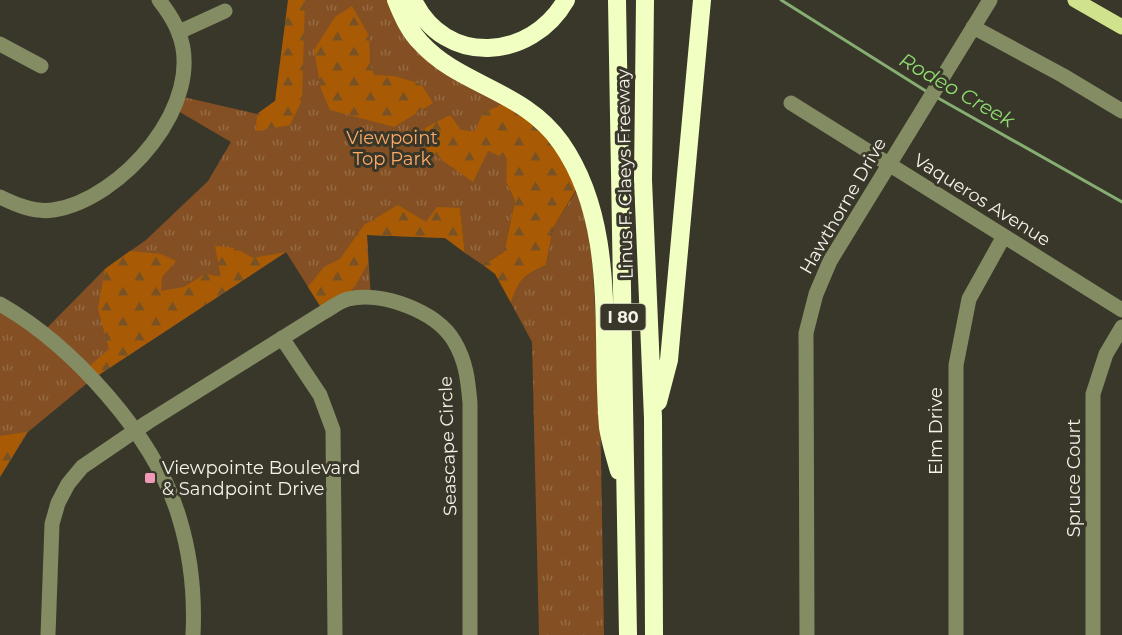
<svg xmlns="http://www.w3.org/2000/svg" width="1122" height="635" font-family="Montserrat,sans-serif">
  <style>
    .grass { fill: url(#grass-tufts) }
    .forest { fill: url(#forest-firs) }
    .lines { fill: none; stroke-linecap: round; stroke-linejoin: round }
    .stream { stroke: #86ad72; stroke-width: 3 }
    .minor { stroke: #848c64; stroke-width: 15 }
    .major { stroke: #d1e28c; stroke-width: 15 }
    .highway { stroke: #f2ffc3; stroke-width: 18 }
    .poi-dot { fill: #f09ab5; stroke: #39372a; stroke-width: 2 }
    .labels { text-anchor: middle; stroke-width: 6; stroke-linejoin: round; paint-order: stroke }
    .shield { fill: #39372a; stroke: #bcbab0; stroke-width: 1.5 }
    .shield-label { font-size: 16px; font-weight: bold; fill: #f4f2ea }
    .park-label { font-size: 18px; fill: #fdaa67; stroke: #39372a }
    .street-label { font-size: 18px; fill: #f4f2ea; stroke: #39372a }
    .poi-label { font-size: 18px; fill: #f4f2ea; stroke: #39372a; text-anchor: start }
    .water-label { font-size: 20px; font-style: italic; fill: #8fdb70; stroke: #39372a }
  </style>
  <defs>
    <pattern id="grass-tufts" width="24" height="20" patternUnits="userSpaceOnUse" patternTransform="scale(1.5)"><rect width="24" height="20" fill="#845023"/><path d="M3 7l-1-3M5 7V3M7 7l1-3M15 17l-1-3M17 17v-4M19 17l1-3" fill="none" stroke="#966a43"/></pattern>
    <pattern id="forest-firs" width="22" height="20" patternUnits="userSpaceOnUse" patternTransform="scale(1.5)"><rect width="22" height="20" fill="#a85b04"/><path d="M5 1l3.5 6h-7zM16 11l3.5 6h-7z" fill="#785225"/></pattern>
  </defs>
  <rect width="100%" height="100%" fill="#39372a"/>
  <path class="grass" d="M305 0H396L420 43 514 99 506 182 515 201 504 252 483 265 465 253 460 209 445 238 367 235 371 299 324 312 286 252 91 380 28 432 0 477V304L42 333 105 269 146 240 208 181 231 142 173 108 179 96 257 114 275 101Z
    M576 191 591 235 600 402 604 635H539L532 342 511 303C519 279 524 275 546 265L553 228Z"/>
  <path class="forest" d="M288 0H305L302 100 290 125 256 131 257 114 275 101Z
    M352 6 369 36 370 63 374 75 394 76 421 84 433 103 394 127 330 110 321 89 314 50 335 17Z
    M514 99 582 180 553 228 546 265C524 275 519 279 511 303L495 274 483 265 504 252 515 201 506 182 507 159 488 151 473 182 426 149 425 128 450 115 461 130 475 131 483 113Z
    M398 205 426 222 437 207 460 208 465 253 445 238 367 235 368 263 348 299 324 312 308 287 324 267 340 259 364 225Z
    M215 246 235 248 253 258 286 252 91 380 84 371 109 349 98 309 105 269 130 251 161 254 176 261 162 277 161 291 184 287 205 274 221 277Z
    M27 432 0 477V436Z"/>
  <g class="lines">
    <path class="stream" d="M781 0 929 93
      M938 98 1122 202"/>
    <path class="minor" d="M973 27 1062 75 1122 111
      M179 32 225 11
      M0 44 41 66
      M791 103 1122 310
      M0 197C16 205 35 213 53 210 121 200 208 103 178 31 174 21 166 9 159 0
      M0 304C72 345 155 436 179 517 191 556 195 595 193 635
      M282 338 320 395 333 430 335 635
      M48 635 52 524 58 503 68 484 82 467 148 422 324 312C331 308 340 301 348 299 382 291 436 311 454 341 466 361 468 380 470 403V635
      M807 635 806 333 816 294 830 261 990 0
      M956 635V365L969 299 1004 236
      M1093 635V394L1106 354 1122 327"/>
    <path class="major" d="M1075 0 1122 27"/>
    <path class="highway" d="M396 0C402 15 409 31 421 43 460 86 524 90 561 143 618 225 600 332 608 427 610 441 615 457 619 471
      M413 0C445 67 531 61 566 0
      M617 0 628 635
      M645 0 643 180 653 418 654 635
      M658 402 669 360 702 0"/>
  </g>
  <rect class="poi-dot" x="144" y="472" width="12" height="12" rx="3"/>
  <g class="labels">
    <rect class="shield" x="600.5" y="304" width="45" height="26" rx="4.5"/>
    <g class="shield-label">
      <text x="623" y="323">I 80</text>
    </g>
    <g class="park-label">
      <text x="392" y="144">Viewpoint<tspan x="392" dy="21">Top Park</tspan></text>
    </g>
    <g class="street-label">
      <text transform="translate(625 174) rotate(-91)" y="6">Linus F. Claeys Freeway</text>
      <text transform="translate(982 200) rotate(32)" y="6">Vaqueros Avenue</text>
      <text transform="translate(843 206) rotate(-60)" y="6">Hawthorne Drive</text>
      <text transform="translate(936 431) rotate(-90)" y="6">Elm Drive</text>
      <text transform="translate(448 446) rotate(-92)" y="6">Seascape Circle</text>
      <text transform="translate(1074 478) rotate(-90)" y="6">Spruce Court</text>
    </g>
    <g class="poi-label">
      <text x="162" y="474">Viewpointe Boulevard<tspan x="162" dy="21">&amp; Sandpoint Drive</tspan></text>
    </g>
    <g class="water-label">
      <text transform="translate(957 90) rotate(30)" y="7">Rodeo Creek</text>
    </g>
  </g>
</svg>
